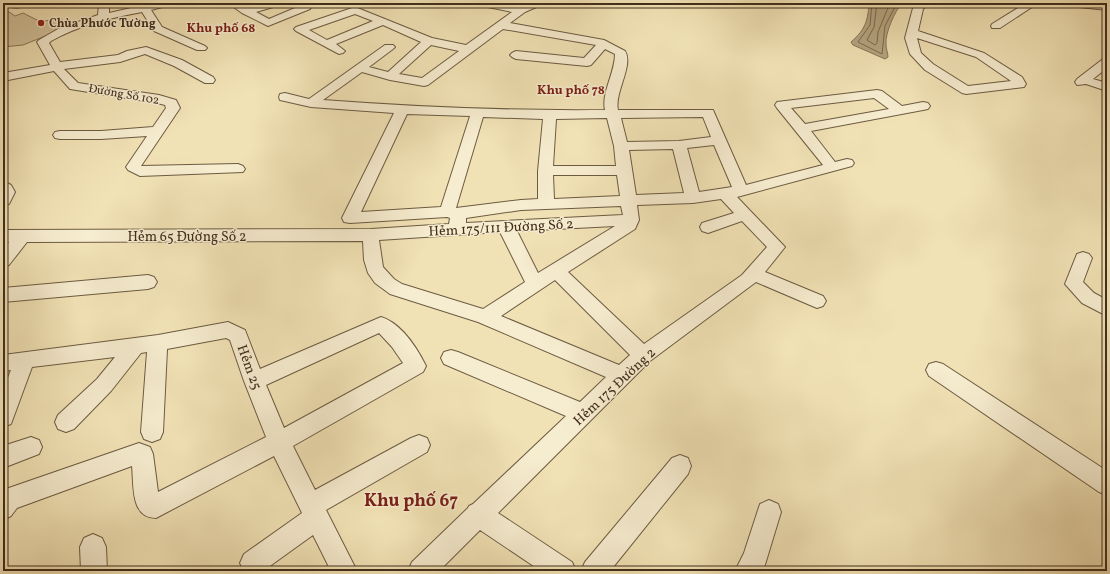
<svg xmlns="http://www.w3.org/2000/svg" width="1110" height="574" font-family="Vollkorn,serif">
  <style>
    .green { fill: #d3c39b; stroke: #8a785c }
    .water { fill: #b5a581; stroke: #867559 }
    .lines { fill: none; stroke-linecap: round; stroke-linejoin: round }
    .shore { stroke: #7a6a4e; stroke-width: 1 }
    .minor-casing { stroke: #6c5b42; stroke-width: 2 }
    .minor { fill: #f6eccf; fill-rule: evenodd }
    .poi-dot { fill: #8f2418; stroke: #f6eccf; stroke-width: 1.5 }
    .labels { text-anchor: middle; stroke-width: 3; stroke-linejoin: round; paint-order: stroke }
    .far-poi-label { font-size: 12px; font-weight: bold; fill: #402e1c; stroke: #f6eccf; text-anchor: start }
    .far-street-label { font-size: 12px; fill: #402e1c; stroke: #f6eccf }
    .far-neighbourhood-label { font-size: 13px; font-weight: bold; fill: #7a1f14; stroke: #f6eccf }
    .street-label { font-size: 14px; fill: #402e1c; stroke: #f6eccf }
    .near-neighbourhood-label { font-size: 18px; font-weight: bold; fill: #7a1f14; stroke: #f6eccf }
  </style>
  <rect width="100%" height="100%" fill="#f1e2b5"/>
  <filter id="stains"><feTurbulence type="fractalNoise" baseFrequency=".005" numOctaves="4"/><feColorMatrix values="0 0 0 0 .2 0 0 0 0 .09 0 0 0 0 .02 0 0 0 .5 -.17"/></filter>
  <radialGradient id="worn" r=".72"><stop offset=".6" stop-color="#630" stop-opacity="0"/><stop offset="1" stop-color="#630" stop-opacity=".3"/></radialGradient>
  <path class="green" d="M3 8 15 16 23 13 41 22 58 18 73 25 23 45 3 47Z"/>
  <path class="water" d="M869 3H902C895 11 885 33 886 44 886 49 888 53 888 57L885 59 853 45 851 42C865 30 868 21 869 3Z"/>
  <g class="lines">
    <path class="shore" d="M872 3 870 25 858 42 882 54 885 26 897 3
      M877 3 874 27 867 40 875 45 877 43 878 32 890 3"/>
    <g class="minor-casing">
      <path id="minor" d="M3 3H28C21 10 12 7 3 6Z
        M99 3H109V13L153 3H171L170 5 151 10 162 27 205 46 207 48 205 50H197L154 31 142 12C111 18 79 25 51 41L49 43 60 62 118 55 127 51 146 47 182 60 213 77 215 80 213 83H205L174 66 145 54 120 62 64 69 78 83 159 95 176 100 180 108 141 166 238 164 243 166 245 169 243 172 140 176 128 170 126 167 147 136 101 139H60L55 138 53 135 55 132 60 131H101L153 127 166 108 165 105 157 103 70 89 54 71 3 81V73L50 65 37 42 39 40 58 29 98 15Z
        M228 3H241L248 7 264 3H281L280 5 256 12 269 19 302 5H310L311 7 310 9 268 26 242 13Z
        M478 3H500L520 7 528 3H542L541 5 525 12 510 23 604 40 625 51C634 65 614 93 618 110H713L746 185 823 165 777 108 775 105 777 102 877 90 882 91 902 106 923 102 928 103 930 106 928 109 923 110 811 131 835 162 847 159 852 160 854 163 852 166 737 197 785 247 765 272 823 296 826 301 823 306 817 308 756 282 650 361 498 513 572 562 576 571H541L480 530 439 571H408L412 562 468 508 469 506 473 504 566 416 444 364 441 358 444 352 451 350 458 352 580 402 606 377 478 322 390 294 375 283 368 273 364 260 363 241 27 242 9 265 3 267V249L9 242H3V230L371 229 449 224 450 218 447 217 350 223 344 222 342 218 394 113 311 107 280 100 279 97 280 94 285 93 309 99 385 45H393L395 47 393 49 369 67 388 72 421 42 383 25 336 44 345 51 343 53 339 54 296 31 294 29 296 27 355 7 432 38 466 45 512 12 483 6ZM355 14 373 21 327 40 309 30ZM503 29 596 45 584 58 516 51 512 53 510 55 512 57 516 59 587 66 591 65 605 49 615 54C615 73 601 93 605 110 511 111 417 107 323 100L362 72 390 80 424 86 428 85ZM431 45 459 51 422 78 399 74ZM874 98 889 109 805 124 791 108ZM407 114 470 116 441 207 361 212ZM483 117 543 119 538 171V199L521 200 456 208ZM703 117 711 137 679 141 627 142 621 118ZM607 118 614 146 616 166H553L556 119ZM714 145 732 187 699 192 687 148ZM673 149 684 193 636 195 629 150ZM553 175H617L620 196 554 199ZM721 199 734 213 702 223 700 227 702 231 708 233 742 221 767 247 742 275 644 344 568 272 635 229 639 220 637 205 693 203ZM621 206 623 215 466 223V218L521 210ZM615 226 538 273 517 231ZM500 232 525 282 483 309 402 284 394 279 383 267 379 240ZM555 280 630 355 619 365 501 316Z
        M677 3H691L692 4 687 7 678 5Z
        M918 3H929L923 9 918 31 984 53 1022 77 1026 84 1024 87 966 94 962 93 925 70 910 54 905 38 913 8ZM917 38 976 57 1011 81 968 86 933 64 921 53Z
        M1026 3H1038L1000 28H992L991 26 992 24Z
        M1065 3 1107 4V10L1070 6Z
        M1107 58V68L1093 79 1107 83V91L1086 84 1077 85 1075 82 1077 79 1103 59Z
        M3 181 11 185 15 192 9 204 3 205Z
        M1083 252 1089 254 1092 258 1083 282 1094 293 1107 300V316L1082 303 1065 284 1077 254Z
        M148 275 154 277 157 282 154 287 148 289 3 302V288Z
        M381 317C401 323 417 348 426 366L423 372 293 446 315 490 411 438 419 435 427 438 430 445 427 452 326 510 357 571H331L313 535 263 571H244L240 563 244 554 302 513 274 456 156 518C130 518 134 485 132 466L17 508 11 516 3 520V490L139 443 150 447 153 454 158 492 266 437 244 381 230 340 226 338 167 349 163 432 160 439 152 442 144 439 141 432 147 352 141 353 111 391 74 429 66 432 58 429 55 422 58 415 97 379 115 357 32 367 11 424 3 427V390L11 370 3 371V355L158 335 228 322 245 330 260 369ZM379 333 392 347 403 363 284 428 266 385Z
        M936 362 943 364 1107 471V495L1099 492 929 376 926 370 929 364Z
        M31 437 39 440 42 447 39 454 3 468V446Z
        M680 455 688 458 691 466 688 474 610 571H581L585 562 672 458Z
        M769 500 778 504 781 512 764 568 762 571H735L744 553 760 504Z
        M93 534 102 538 106 547 107 571H81L80 547 84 538Z"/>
    </g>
    <use href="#minor" class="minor"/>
  </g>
  <circle class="poi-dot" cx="41" cy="23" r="4"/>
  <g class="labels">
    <g class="far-poi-label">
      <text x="49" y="27">Chùa Phước Tường</text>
    </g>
    <g class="far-street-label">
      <text transform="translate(124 94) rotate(10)" y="4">Đường Số 102</text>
    </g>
    <g class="far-neighbourhood-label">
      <text x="221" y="32">Khu phố 68</text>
      <text x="571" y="94">Khu phố 78</text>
    </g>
    <g class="street-label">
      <text transform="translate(501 227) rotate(-3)" y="5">Hẻm 175/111 Đường Số 2</text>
      <text x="187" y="241">Hẻm 65 Đường Số 2</text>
      <text transform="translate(250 367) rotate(70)" y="5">Hẻm 25</text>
      <text transform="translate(614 386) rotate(-43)" y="5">Hẻm 175 Đường 2</text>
    </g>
    <g class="near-neighbourhood-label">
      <text x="411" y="506">Khu phố 67</text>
    </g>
  </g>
  <rect width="1110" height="574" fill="none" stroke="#f1e2b5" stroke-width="16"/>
  <rect x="4" y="4" width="1102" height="566" fill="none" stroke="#402e1c" stroke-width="2"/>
  <rect x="8" y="8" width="1094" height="558" fill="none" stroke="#402e1c"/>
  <rect width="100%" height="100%" filter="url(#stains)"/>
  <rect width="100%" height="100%" fill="url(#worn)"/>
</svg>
